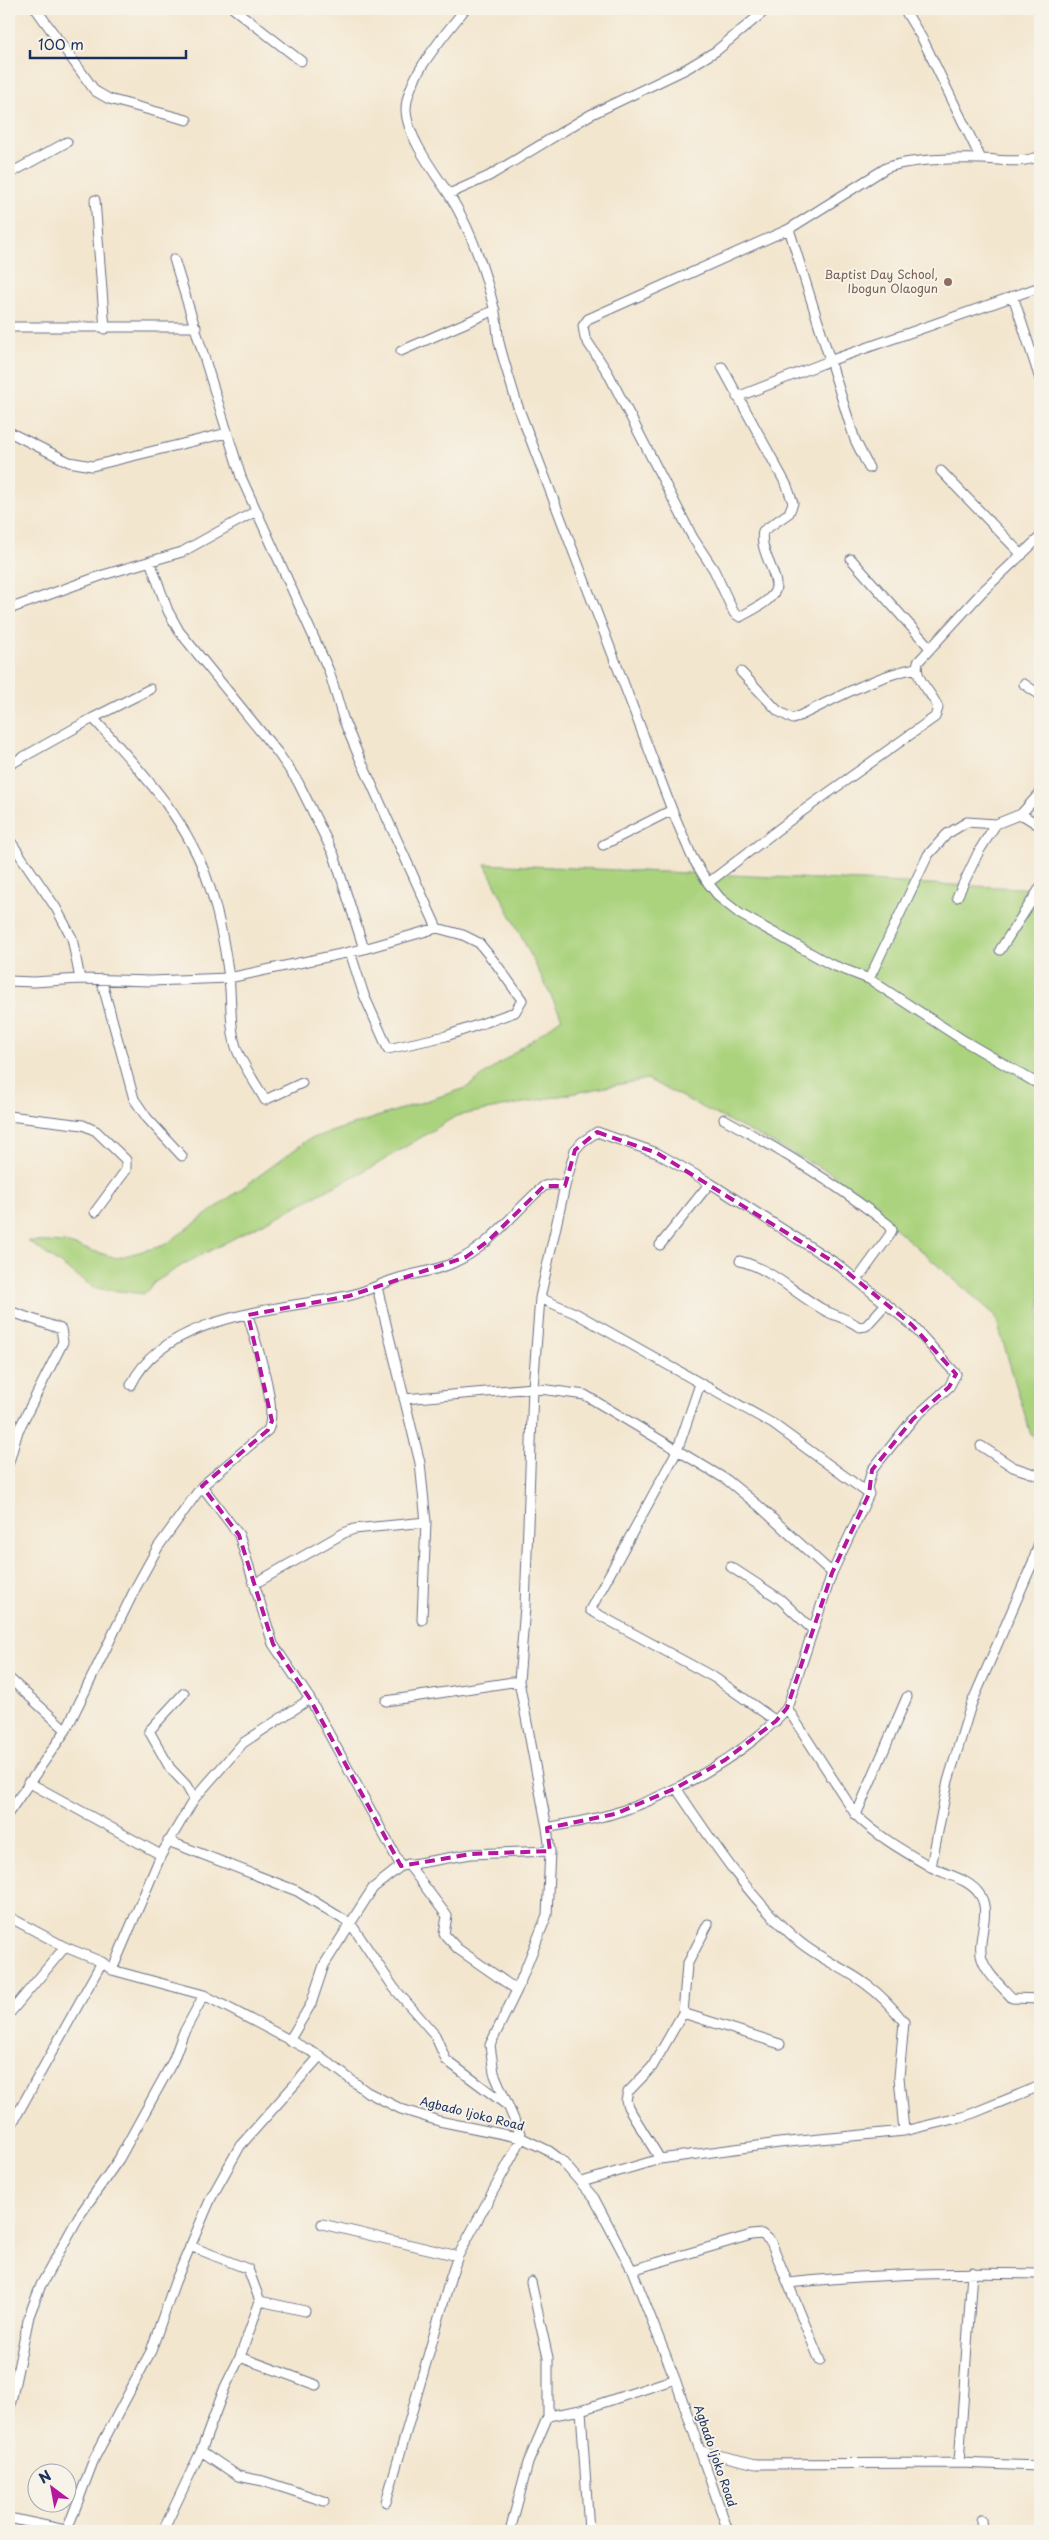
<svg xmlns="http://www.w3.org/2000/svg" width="1049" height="2540" font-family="'Playpen Sans',sans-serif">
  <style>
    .green { fill: #abd37e; stroke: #63816e }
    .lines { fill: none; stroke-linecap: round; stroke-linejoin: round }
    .minor-casing { stroke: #676f86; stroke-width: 11 }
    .minor { stroke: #fff; stroke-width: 9 }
    .marked { fill: none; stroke: #b5179e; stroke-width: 4; stroke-dasharray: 10 6; stroke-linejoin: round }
    .education-dot { fill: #8d6e63; stroke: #f7f3e8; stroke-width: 2 }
    .labels { text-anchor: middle; stroke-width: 4; stroke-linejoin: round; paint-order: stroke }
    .education-label { font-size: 12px; fill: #785e54; stroke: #f7f3e8; text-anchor: end }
    .street-label { font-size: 12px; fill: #1b2f5e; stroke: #f7f3e8 }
  </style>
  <rect width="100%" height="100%" fill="#f7f3e8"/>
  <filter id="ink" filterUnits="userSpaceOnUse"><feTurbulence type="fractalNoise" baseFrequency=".02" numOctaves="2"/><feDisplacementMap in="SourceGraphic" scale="10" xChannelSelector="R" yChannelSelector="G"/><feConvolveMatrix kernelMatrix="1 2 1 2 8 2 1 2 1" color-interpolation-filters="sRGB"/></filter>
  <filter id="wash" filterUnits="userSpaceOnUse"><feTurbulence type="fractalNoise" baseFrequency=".0096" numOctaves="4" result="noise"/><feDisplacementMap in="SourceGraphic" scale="20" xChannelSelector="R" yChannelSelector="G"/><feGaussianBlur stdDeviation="1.12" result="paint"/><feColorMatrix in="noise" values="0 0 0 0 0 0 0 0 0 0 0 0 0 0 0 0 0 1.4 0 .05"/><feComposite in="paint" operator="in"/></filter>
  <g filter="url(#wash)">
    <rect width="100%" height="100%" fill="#f3e6cf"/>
    <path class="green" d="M485 864 1040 889V1441L1031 1435 995 1315 831 1173 647 1079 456 1116 374 1166 184 1264 155 1282 144 1294 94 1288 28 1241 65 1243 117 1258 165 1245 309 1139 466 1088 562 1018Z"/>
  </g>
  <g filter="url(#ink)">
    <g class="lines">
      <g class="minor-casing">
        <path id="minor" d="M36 9 95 91 109 99 187 120
          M234 9 301 61
          M465 9C446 34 407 76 406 109 406 135 434 172 448 193 471 228 484 268 494 308 497 319 497 331 499 342 504 363 511 383 517 404L672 810 692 857 708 883 720 898 740 914 830 964 869 979 966 1042 1040 1085
          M904 9 923 40 981 159
          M9 174 67 142
          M449 194 489 176 590 115 686 69 716 51 767 9
          M95 200 105 329
          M789 229 848 418 855 440 869 468
          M174 259 241 477 329 671 344 721 357 752 437 928
          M1013 296 1040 379
          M9 327H196
          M401 351 495 310
          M722 367 787 486 793 503 789 513 763 531C758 551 781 577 775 591 769 603 750 611 740 617L734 613 714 570 693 538 608 373 585 338 583 326 588 319 789 229 886 168C908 159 958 158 983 159 1003 160 1021 164 1040 156
          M737 397 829 361 1040 287
          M9 432 69 462 92 466 227 433
          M941 471 1022 555
          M851 559 930 648
          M150 561 168 611 179 631 278 753 298 782 334 855 364 949
          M9 609 103 575 182 552 256 511
          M741 672 778 711 793 719C834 700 871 677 916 668
          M1024 684 1040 695
          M93 718C138 768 188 819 209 885 219 914 225 948 229 978 232 1001 229 1027 237 1050 244 1067 256 1084 265 1100L302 1083
          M9 765 93 718 150 689
          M1021 814 1040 793
          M9 839 56 908 72 938 80 979
          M603 845 672 810
          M708 883 797 815 935 717 938 708C933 693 913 679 918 662L982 592 1040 537
          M957 897 979 851 996 824
          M1000 950 1040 888
          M101 979 134 1099 147 1118 182 1156
          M869 979 928 855 947 834 967 822 996 824 1021 814 1040 826
          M9 981 34 982 80 979 151 981 229 978 364 949 437 928 463 935 479 943 497 965 522 1000 515 1012 446 1036 388 1049 364 995 350 952
          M9 1116 83 1125 96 1131 126 1160V1170L95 1212
          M724 1119C783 1151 836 1184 889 1225L892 1230 889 1236 857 1280
          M660 1245 710 1183
          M740 1261C772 1269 795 1294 824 1310 836 1317 846 1317 859 1327L866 1326 885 1305
          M377 1287 420 1463 426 1522 422 1620
          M540 1298 577 1314 773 1424 869 1494
          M9 1311 61 1329 63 1342 18 1431 9 1462
          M700 1384 677 1451 590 1610 715 1678 776 1721
          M131 1385C165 1314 279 1310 347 1296 362 1293 376 1286 390 1281 411 1273 435 1272 455 1262 491 1246 514 1211 544 1186L552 1184 565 1186
          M404 1399 533 1388 585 1395 727 1480 759 1506 832 1573
          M981 1446 1013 1467 1040 1476
          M202 1486 239 1535 273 1644 310 1699 401 1866
          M731 1567 780 1599 813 1630
          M254 1584 344 1533 354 1529 426 1522
          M9 1678 66 1730
          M184 1693 149 1731 170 1768 186 1785 194 1799
          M386 1701 519 1681
          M787 1708 856 1815C877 1836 905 1852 931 1867 947 1875 970 1879 980 1895 992 1913 976 1939 982 1959 987 1974 1001 1986 1012 1998L1040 1999
          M28 1782 161 1855
          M676 1788C712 1841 748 1897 796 1939 817 1958 845 1968 867 1985 881 1995 893 2008 904 2022L899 2077 904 2131
          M9 1812 66 1730 136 1587 158 1547 202 1486 268 1430C279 1408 255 1341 248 1315
          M856 1815 907 1697
          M168 1841 297 1891 351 1924 394 1988 435 2035 446 2060 508 2106
          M408 1864 447 1916 444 1934 458 1949 517 1990
          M931 1867 948 1781 971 1705 1033 1562 1040 1539
          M9 1917 65 1947 102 1962 112 1970 204 1995 320 2056 367 2092 401 2109 439 2121 522 2138 549 2151 561 2160 594 2198 632 2270 675 2379 728 2531
          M112 1970 161 1855 194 1799 243 1743 310 1699
          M683 2013 780 2044
          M9 2014 65 1947
          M289 2041 311 2004 324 1965 362 1905 373 1888 401 1866 471 1854 550 1851
          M9 2129 102 1962
          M660 2159 628 2107 626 2100 628 2092 652 2067 683 2013 687 1965 708 1924
          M582 2182 660 2159 779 2143 904 2131 966 2116 1040 2086
          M322 2224 458 2256
          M632 2270 751 2235 762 2234 771 2242 820 2361
          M788 2283C873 2274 956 2272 1040 2274
          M260 2301 305 2311
          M240 2357 316 2385
          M581 2410 589 2531
          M9 2411 29 2316 41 2285 79 2216 119 2159 173 2061 183 2034 204 1995
          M548 2416 581 2410 675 2379
          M201 2451 238 2476 263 2481 324 2501
          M701 2451 756 2464 959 2463 1040 2466
          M959 2463 972 2272
          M386 2502 451 2276 458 2256 522 2138 494 2073 490 2045 517 1990 547 1915 550 1851 547 1828 519 1681 525 1607 533 1388 540 1298 565 1186 575 1150 582 1142 597 1132 657 1153 710 1183 837 1264 912 1325 956 1374 949 1387 913 1419 872 1470 867 1488 869 1494 832 1573 787 1708C749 1753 671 1796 615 1813 593 1820 569 1823 547 1828
          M9 2518 70 2531
          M981 2520 982 2531
          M67 2530 94 2459 151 2351 175 2282 211 2198 240 2146 320 2056
          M163 2531 201 2451 225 2387 240 2357 260 2301 248 2269 190 2246
          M510 2531 528 2463 548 2416V2358L531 2282"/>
      </g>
      <use href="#minor" class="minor"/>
    </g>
  </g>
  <path class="marked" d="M597 1132 657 1153 837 1264 912 1325 956 1374 949 1387 913 1419 872 1470 869 1494 832 1573 787 1708 776 1721 725 1760 676 1788 615 1814 547 1828 550 1851 471 1854 401 1866 310 1699 273 1644 239 1535 202 1486 268 1430 272 1421 248 1315 349 1296 466 1257 488 1241 544 1186H565L575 1150Z"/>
  <circle class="education-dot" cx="948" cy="282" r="5"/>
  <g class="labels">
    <g class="education-label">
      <text x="938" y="279">Baptist Day School,<tspan x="938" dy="14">Ibogun Olaogun</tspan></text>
    </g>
    <g class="street-label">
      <text transform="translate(472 2114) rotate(14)" y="4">Agbado Ijoko Road</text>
      <text transform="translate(715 2456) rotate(71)" y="4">Agbado Ijoko Road</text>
    </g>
  </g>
  <rect width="1049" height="2540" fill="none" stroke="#f7f3e8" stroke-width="30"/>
  <g transform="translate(52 2488) rotate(328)"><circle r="24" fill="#f7f3e8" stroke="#9fa5b1"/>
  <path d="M0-4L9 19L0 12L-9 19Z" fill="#b5179e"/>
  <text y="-8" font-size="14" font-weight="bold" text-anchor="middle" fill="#1b2f5e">N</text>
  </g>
  <path d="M30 50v8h156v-8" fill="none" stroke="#1b2f5e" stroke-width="2.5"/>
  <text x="38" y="50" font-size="15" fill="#1b2f5e" stroke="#f7f3e8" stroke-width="4" paint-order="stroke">100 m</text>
</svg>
